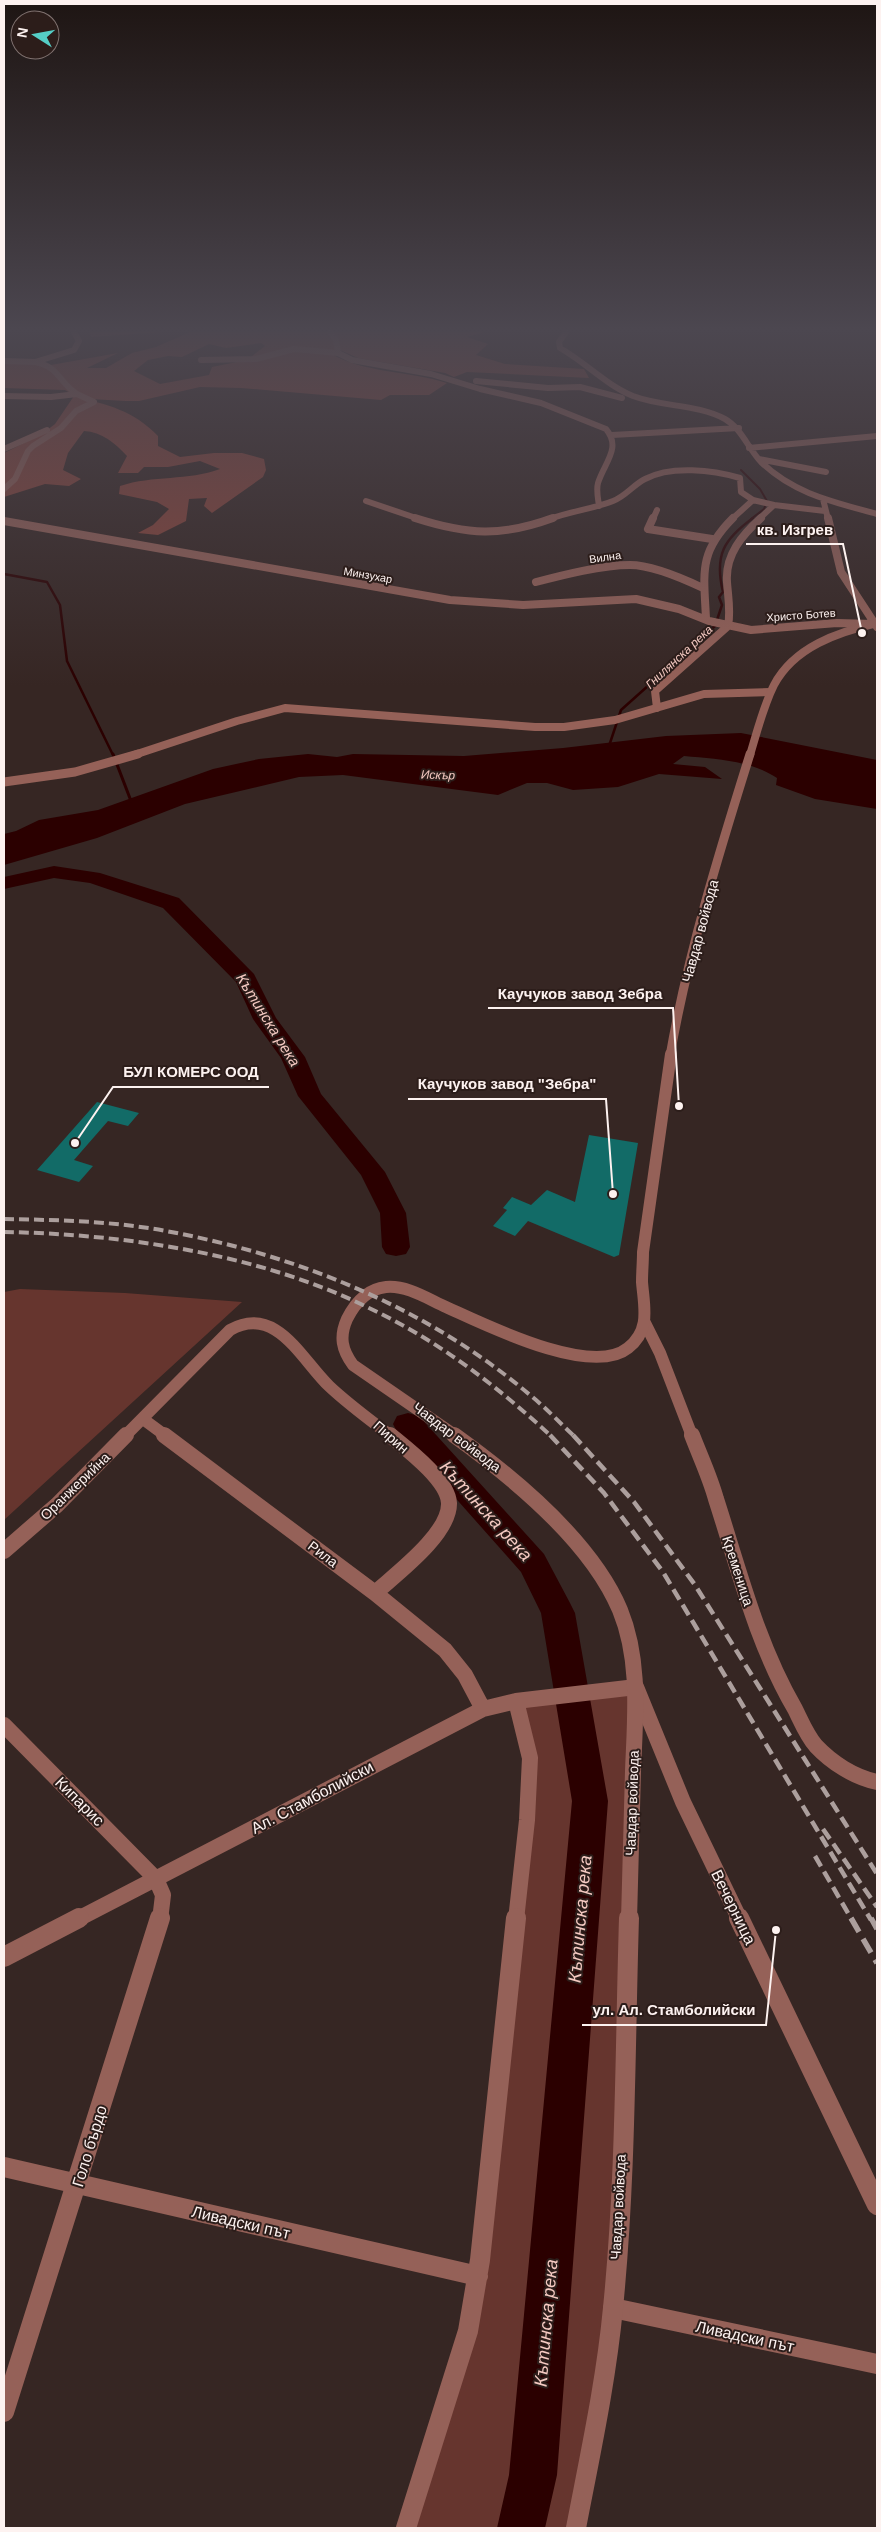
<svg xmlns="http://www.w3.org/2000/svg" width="881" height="2532" font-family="Helvetica,sans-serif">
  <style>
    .green { fill: #66352e }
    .forest { fill: #894339; fill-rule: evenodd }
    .water { fill: #2b0000 }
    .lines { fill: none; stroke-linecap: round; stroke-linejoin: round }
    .stream-far2 { stroke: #2b0000; stroke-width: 2 }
    .stream-far1 { stroke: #2b0000; stroke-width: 2.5 }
    .stream { stroke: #2b0000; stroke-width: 3 }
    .river { fill: #2b0000; fill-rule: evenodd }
    .building { fill: #126b67 }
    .minor-far5 { stroke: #956158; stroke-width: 6 }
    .minor-far4 { stroke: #956158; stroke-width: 8 }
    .minor-far3 { stroke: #956158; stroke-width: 9 }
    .minor-far2 { stroke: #956158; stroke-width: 12 }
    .minor-far1 { stroke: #956158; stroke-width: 16 }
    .minor { stroke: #956158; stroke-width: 20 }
    .tertiary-far4 { stroke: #956158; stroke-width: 8 }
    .tertiary-far3 { stroke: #956158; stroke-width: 9 }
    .tertiary-far2 { stroke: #956158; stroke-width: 12 }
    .tertiary-far1 { stroke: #956158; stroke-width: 16 }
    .tertiary { stroke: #956158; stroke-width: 20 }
    .rail-far2 { stroke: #ac9f9d; stroke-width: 4; stroke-dasharray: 10 5; stroke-linecap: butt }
    .rail-far1 { stroke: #ac9f9d; stroke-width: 4.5; stroke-dasharray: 12 6; stroke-linecap: butt }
    .rail { stroke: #ac9f9d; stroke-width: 5.5; stroke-dasharray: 16 8; stroke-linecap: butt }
    .labels { text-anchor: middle; stroke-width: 4; stroke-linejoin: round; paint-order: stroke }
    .far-street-label { font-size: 11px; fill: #fdf2f0; stroke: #2c1d1a }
    .far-water-label { font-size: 12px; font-style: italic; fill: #f5cac2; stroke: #2c1d1a }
    .street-label { font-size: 14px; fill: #fdf2f0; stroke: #2c1d1a }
    .water-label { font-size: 15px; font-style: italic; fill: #f5cac2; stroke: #2c1d1a }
    .near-street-label { font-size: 16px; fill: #fdf2f0; stroke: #2c1d1a }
    .near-water-label { font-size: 18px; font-style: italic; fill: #f5cac2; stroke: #2c1d1a }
    .leader { fill: none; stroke: #fdf2f0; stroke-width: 2 }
    .callout-dot { fill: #fdf2f0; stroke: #2c1d1a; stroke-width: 2 }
    .callout-label { font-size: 15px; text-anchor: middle; font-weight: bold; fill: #fdf2f0; stroke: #2c1d1a; stroke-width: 4; stroke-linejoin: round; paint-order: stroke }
  </style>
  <rect width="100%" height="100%" fill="#362623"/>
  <path class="green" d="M20 1289 125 1293 242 1302 4 1520V1292Z
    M636 1687 621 2175 576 2528H406L468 2331 530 1758 516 1701Z"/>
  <path class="forest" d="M90 332H162L91 337Z
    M190 332H484L467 337 488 344 476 355 505 364 584 369 589 378 467 372 454 377 445 373 358 358 340 350 330 353C362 373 410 371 447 383L429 395H390L381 400 241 388 200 387 139 401H126L90 399 75 396 65 390 4 388V363L51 365 118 353 87 368H106L132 353 156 347ZM261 343 265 346 247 360 212 367 209 375 160 384 134 371 148 360 168 356 182 357 209 344 226 348Z
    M74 396C108 405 133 410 158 436V446L180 457 214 453H242L264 459 266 470 263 477 212 513 204 506 207 498 189 499 186 521 158 535 138 533 153 525 169 509 157 502 119 494 120 486C153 475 188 481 220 469L200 461 168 467H144L138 473H118L127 456C115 443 102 432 84 431L68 453 63 470 81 479 69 486 45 484 4 497V453L42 434 55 424Z"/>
  <path class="water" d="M741 733 877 760V809L815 799 776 785 777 778C750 760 715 759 684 756L673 764 705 767 722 779 659 774 618 787 573 790 547 783H527L498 795 343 775 299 777 185 804 97 838 4 865V834L16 831 39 820 98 810 213 769 259 759 308 754 337 757 353 754 464 756 563 748 666 736Z"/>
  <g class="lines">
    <path class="stream-far2" d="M741 470 760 489 767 501 764 509 751 519"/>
    <path class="stream-far1" d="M4 574 47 582 60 605 67 661 113 755
      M609 746 621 710 715 626 722 605 719 597 723 592C714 555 724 539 753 518"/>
    <path class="stream" d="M113 754 131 801"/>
    <path class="river" d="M54 866 100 873 179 898 254 974 276 1018 305 1057 321 1094 385 1172 406 1213 410 1247 406 1254 396 1256 386 1254 382 1247 380 1213 361 1175 298 1096 281 1058 253 1019 236 982 163 908 90 883 54 878 4 889V877Z
      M408 1413 419 1416 544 1554 570 1603 575 1613 608 1801 557 2475 545 2528H497L509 2475 572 1801 541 1613 521 1572 397 1432 393 1424 397 1416Z"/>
  </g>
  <path class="building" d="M97 1102 139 1113 128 1126 108 1121 74 1160 93 1166 79 1182 37 1170Z
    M589 1135 638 1143 619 1255 614 1257 528 1221 515 1236 493 1226 507 1210 503 1208 512 1197 531 1205 547 1190 575 1202Z"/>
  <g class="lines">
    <path class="minor-far5" d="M74 332 79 341 74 350 35 362C60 367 58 382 77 394
      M330 332 336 340 338 353
      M566 332 559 342 560 348C585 362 606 385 633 396 662 407 697 404 725 419 741 428 748 448 761 462 794 494 834 502 877 514
      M201 360 256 359 294 349 338 353 352 360 431 374 480 389 541 403 606 429C622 448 604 463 598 483 596 490 598 498 599 506
      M4 361 35 362
      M476 381 548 388 580 387 622 398
      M4 396 51 397 77 394 94 402 76 411 61 428 33 446 28 451 15 479 4 489
      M612 435 739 428
      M749 448 877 436
      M4 449 47 430
      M759 459 826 472
      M823 499 828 519
      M366 501 419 519
      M774 505 825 511
      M550 519C571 511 593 509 613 501 626 496 633 485 645 479 671 465 713 470 740 478L741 492 753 500 774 505 759 519
      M653 519 657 510
      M732 519 753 500"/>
    <path class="minor-far4" d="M415 518C468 535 501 537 553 518
      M653 518 648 529 712 539
      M828 518 841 572 877 627
      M4 521 450 600 523 605 636 599 679 609 709 621 751 630 837 623 874 624
      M536 582C563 575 602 565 630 565 651 565 684 579 703 588
      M706 619C704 573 698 553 733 518
      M657 708 655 691 728 626C731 611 728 597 727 582 725 555 742 535 761 518
      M134 755 237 721 285 708 535 727H564L615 720 704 694 770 692"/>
    <path class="minor-far3" d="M4 782 75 772 138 754"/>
    <path class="minor-far2" d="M645 1323 660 1353 692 1436
      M143 1419 166 1436
      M125 1436 230 1330C276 1304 301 1359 329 1386 348 1404 370 1420 391 1436"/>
    <path class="minor-far1" d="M164 1435 375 1593 445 1650 465 1675 483 1709
      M692 1435C700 1456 710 1477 716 1499 739 1570 757 1644 795 1709 801 1721 807 1736 816 1746 832 1763 854 1777 877 1782
      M4 1551 57 1505 126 1435
      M375 1593C396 1574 450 1534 449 1503 448 1480 407 1449 390 1435
      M516 1701 530 1758 527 1820 516 1920
      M4 1725 156 1879 163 1895 160 1920
      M76 1920 483 1709 516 1701 636 1687 683 1802 740 1920"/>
    <path class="minor" d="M739 1918 877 2205
      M4 1957 79 1918
      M4 2167 478 2276
      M613 2308 877 2364
      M4 2412 160 1918
      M406 2528 468 2331 480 2260 516 1918"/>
    <path class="tertiary-far4" d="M750 755C757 732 763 707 774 685 794 647 838 632 877 623"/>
    <path class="tertiary-far3" d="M670 1056C688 953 719 853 750 754"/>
    <path class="tertiary-far2" d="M456 1436 353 1365C342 1350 339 1337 347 1319 355 1303 367 1289 386 1287 407 1285 428 1299 446 1307 484 1324 591 1378 628 1348 651 1330 644 1307 642 1282 642 1272 643 1262 643 1252L671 1054"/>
    <path class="tertiary-far1" d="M454 1435C514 1478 591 1541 620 1610 641 1661 635 1718 633 1771 632 1821 630 1870 629 1920"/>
    <path class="tertiary" d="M576 2528C590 2455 606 2382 613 2308 626 2179 625 2048 629 1918"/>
    <path class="rail-far2" d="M4 1219C58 1220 112 1221 166 1231 297 1255 428 1308 530 1395 546 1408 560 1423 574 1436
      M4 1232C124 1234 260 1254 369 1308 437 1340 496 1385 551 1436"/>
    <path class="rail-far1" d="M550 1435 604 1493 663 1572 871 1920
      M573 1435 634 1502 695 1585 877 1874
      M823 1829 877 1907
      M815 1856 852 1920"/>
    <path class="rail" d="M851 1918 877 1963
      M871 1918 877 1929"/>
  </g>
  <linearGradient id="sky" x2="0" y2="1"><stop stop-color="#1e1513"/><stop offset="0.48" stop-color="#4c4750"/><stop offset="1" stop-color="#4c4750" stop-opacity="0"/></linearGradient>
  <rect width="881" height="686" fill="url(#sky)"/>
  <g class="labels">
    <g class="far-street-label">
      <text transform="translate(605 557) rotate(-8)" y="4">Вилна</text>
      <text transform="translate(368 575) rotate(10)" y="4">Минзухар</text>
      <text transform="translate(801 615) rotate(-4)" y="4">Христо Ботев</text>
    </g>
    <g class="far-water-label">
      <text transform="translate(679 657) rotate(-43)" y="4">Гнилянска река</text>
      <text transform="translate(438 775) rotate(2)" y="4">Искър</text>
    </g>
    <g class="street-label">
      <text transform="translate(700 931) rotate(-75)" y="5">Чавдар войвода</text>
      <text transform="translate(391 1437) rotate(41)" y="5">Пирин</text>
      <text transform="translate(457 1437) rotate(37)" y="5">Чавдар войвода</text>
      <text transform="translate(75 1486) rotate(-44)" y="5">Оранжерийна</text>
      <text transform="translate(323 1554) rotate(37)" y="5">Рила</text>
      <text transform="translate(738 1571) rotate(72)" y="5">Кременица</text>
      <text transform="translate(632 1803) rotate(-88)" y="5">Чавдар войвода</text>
      <text transform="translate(618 2207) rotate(-87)" y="5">Чавдар войвода</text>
    </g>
    <g class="water-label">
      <text transform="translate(268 1020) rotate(58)" y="5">Кътинска река</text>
    </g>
    <g class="near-street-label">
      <text transform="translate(312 1797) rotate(-28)" y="6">Ал. Стамболийски</text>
      <text transform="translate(80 1801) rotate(45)" y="6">Кипарис</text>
      <text transform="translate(734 1907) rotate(64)" y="6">Вечерница</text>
      <text transform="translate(89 2146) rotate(-73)" y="6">Голо бърдо</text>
      <text transform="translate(241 2222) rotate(13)" y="6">Ливадски път</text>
      <text transform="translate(745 2336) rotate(12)" y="6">Ливадски път</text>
    </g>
    <g class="near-water-label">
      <text transform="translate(486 1511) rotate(48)" y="6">Кътинска река</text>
      <text transform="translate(580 1919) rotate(-85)" y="6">Кътинска река</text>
      <text transform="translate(546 2323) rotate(-85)" y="6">Кътинска река</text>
    </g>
  </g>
  <path class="leader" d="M862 633L843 544H746M679 1106L673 1008H488M75 1143L113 1087H269M613 1194L606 1099H408M776 1930L766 2025H582"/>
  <g class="callout-dot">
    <circle cx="862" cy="633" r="5"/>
    <circle cx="679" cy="1106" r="5"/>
    <circle cx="75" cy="1143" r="5"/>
    <circle cx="613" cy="1194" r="5"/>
    <circle cx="776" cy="1930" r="5"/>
  </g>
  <g class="callout-label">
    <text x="795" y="535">кв. Изгрев</text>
    <text x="580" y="999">Каучуков завод Зебра</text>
    <text x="191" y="1077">БУЛ КОМЕРС ООД</text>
    <text x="507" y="1089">Каучуков завод "Зебра"</text>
    <text x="674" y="2015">ул. Ал. Стамболийски</text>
  </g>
  <rect width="881" height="2532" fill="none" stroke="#fdf2f0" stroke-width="10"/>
  <g transform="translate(35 35) rotate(281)"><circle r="24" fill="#2c1d1a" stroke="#807270"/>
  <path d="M0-4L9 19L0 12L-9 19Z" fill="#55cec6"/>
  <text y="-8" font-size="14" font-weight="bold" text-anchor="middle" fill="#fdf2f0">N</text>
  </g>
</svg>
